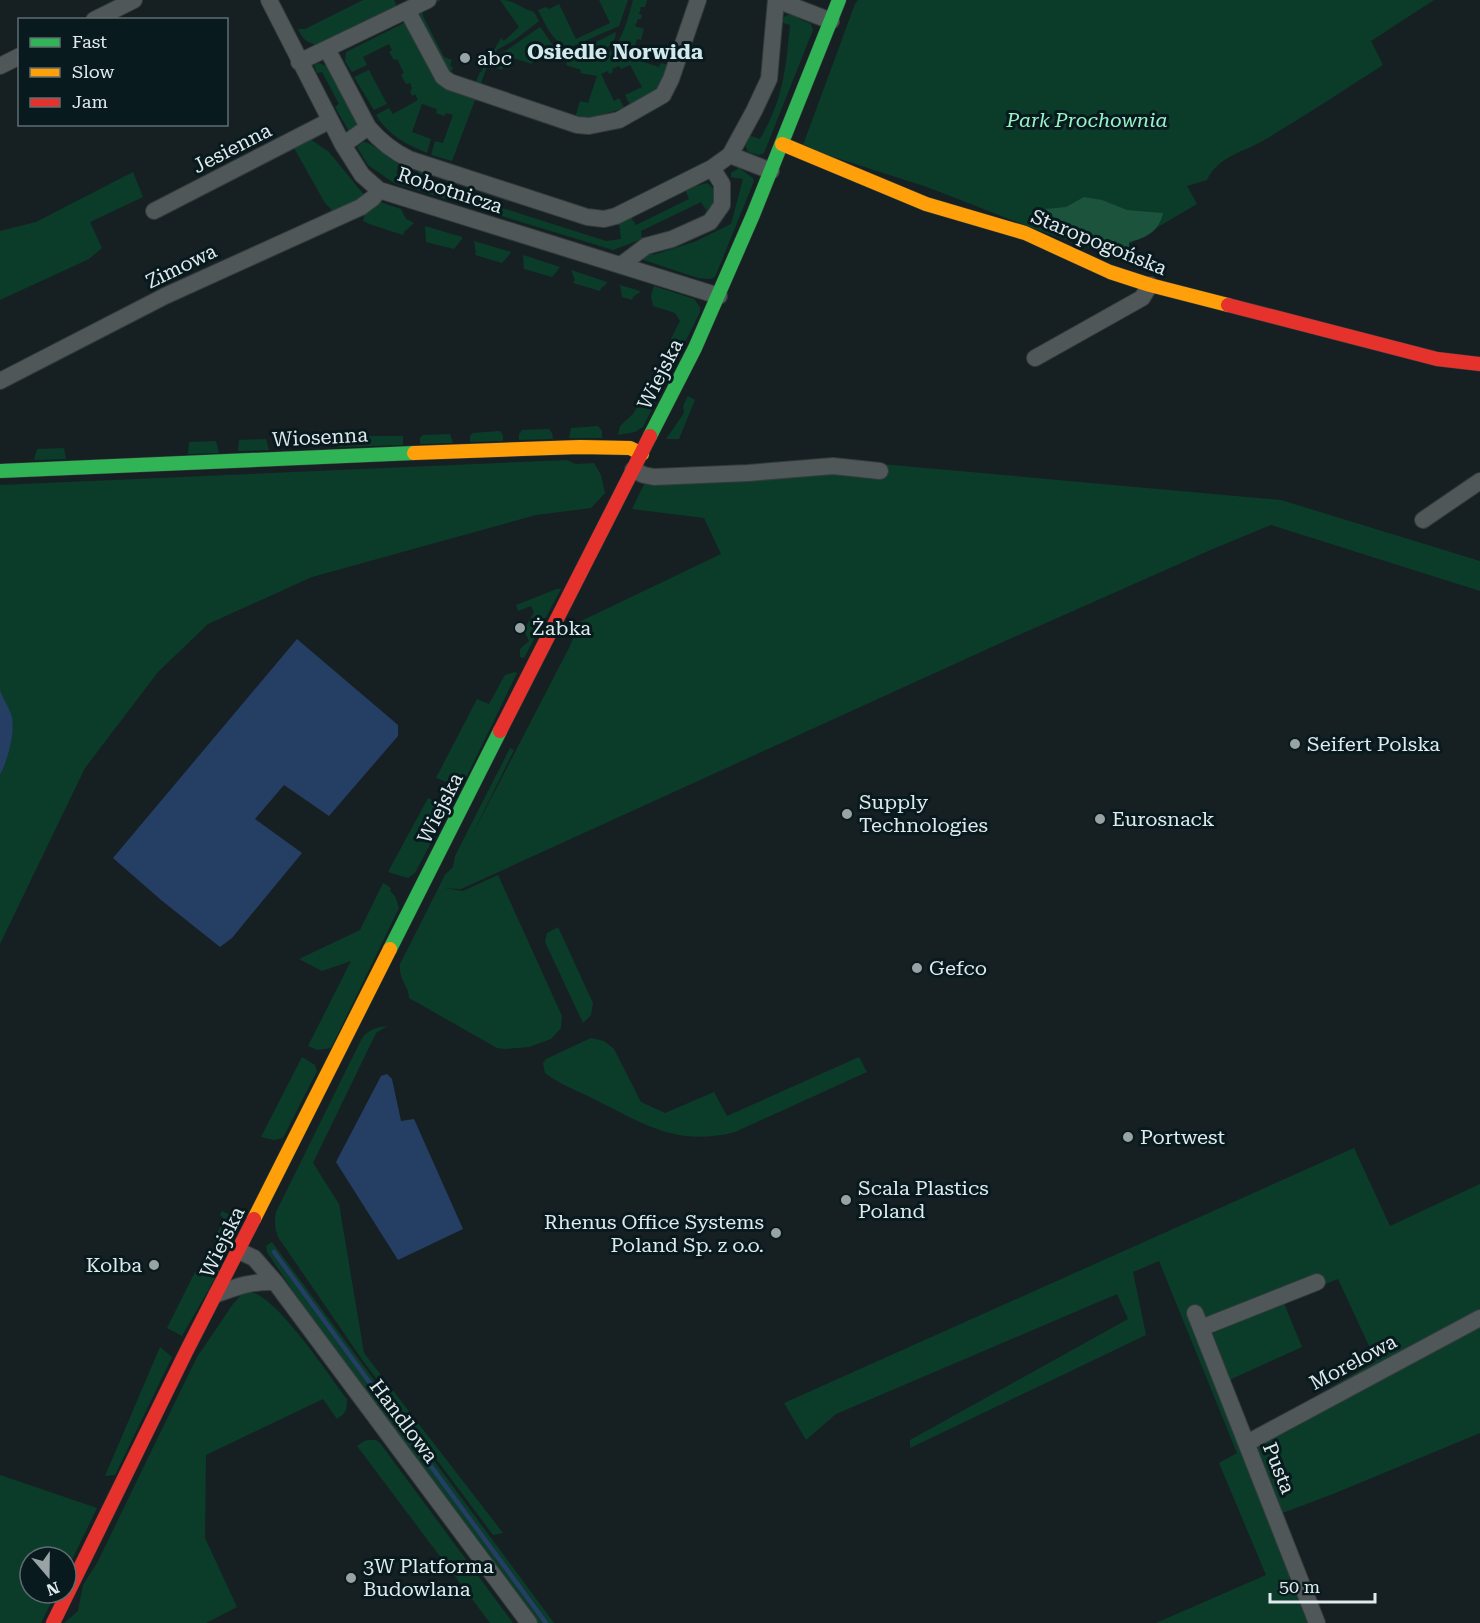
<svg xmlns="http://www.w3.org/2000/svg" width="1480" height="1623" font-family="'Roboto Serif',serif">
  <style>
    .green { fill: #0b3c2a; fill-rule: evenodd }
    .forest { fill: #1b533d }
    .water { fill: #253e64 }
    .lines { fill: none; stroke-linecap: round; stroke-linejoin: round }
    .stream { stroke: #253e64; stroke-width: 4.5 }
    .street-casing { stroke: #333b3c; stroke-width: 18 }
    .fast-casing { stroke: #333b3c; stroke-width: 15 }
    .slow-casing { stroke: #333b3c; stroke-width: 15 }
    .jam-casing { stroke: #333b3c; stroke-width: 15 }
    .street { stroke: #505758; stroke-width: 16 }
    .fast { stroke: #30b455; stroke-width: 14 }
    .slow { stroke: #ff9f0a; stroke-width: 14 }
    .jam { stroke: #e5322d; stroke-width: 14 }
    .poi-dot { fill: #99a3a5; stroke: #081a1e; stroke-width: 2 }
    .labels { text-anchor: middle; stroke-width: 6; stroke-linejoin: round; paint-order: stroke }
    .poi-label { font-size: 20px; fill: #dfeaec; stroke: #081a1e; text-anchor: start }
    .park-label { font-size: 20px; font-style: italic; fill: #98f4c7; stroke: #081a1e }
    .street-label { font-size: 20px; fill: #dfeaec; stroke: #081a1e }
    .neighbourhood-label { font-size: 21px; font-weight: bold; fill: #d1e8ed; stroke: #081a1e }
  </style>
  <rect width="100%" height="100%" fill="#162022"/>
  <path class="green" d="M363 0H394L396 4 395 7 317 47C309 39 306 46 298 29H305Z
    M437 0H441L423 9V16L444 57 452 60 450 65 453 68 449 76 417 18V11Z
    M500 0C516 0 519 8 534 12L539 21 516 39 497 50 486 69 480 86 475 84 480 72H481L501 38 504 41 519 27Z
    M599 0H628L619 26 571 47C554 46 545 23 538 10L546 7 549 9 559 4 576 39 610 23Z
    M633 0H647L645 7H641L639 14 642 15 641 19H638L635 26 644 29 641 40 637 39 635 46 638 47 637 51 634 50 631 58 659 67 661 63 669 65 658 91 630 105 625 95 642 87 630 65 621 69 619 66 612 69 613 72 609 74 608 71 601 74 614 101 619 98 624 108 597 116V120L574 121 580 101 588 103 597 76 580 73 581 70 566 65 567 62 556 58 557 55 549 53 548 55 544 54 545 52 537 49 532 64 504 55 502 62 505 64 502 70 492 67 501 54 540 27C546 34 553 48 561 53 565 56 574 56 579 57 617 67 625 29 633 0Z
    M858 0H1434L1371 41 1383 65C1344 90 1306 115 1266 139 1245 152 1219 155 1207 180L1187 186 1197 204 1110 255 1032 228 927 187 824 154 803 145 855 4Z
    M794 13 799 15V19L811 24 813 30 764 153 759 155 748 152 745 144 748 135 760 139C783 100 786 69 790 25L781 22 785 16Z
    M408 21 438 76 471 94 475 100 452 161 431 155 435 141 443 143 453 115 446 113 444 116 436 113 437 109 422 104 412 132 431 139 427 153C406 144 388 135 376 115L389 108 393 114 418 100 415 94 412 96 410 91 412 89 410 83 406 84 401 75 404 73 397 59 394 60 389 52 392 50 389 44 363 57 367 65 352 72 345 61 346 52Z
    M616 32C615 49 595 56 580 50Z
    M319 63 326 66 358 122V126L350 133 335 107 339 104 322 72 317 73 314 65Z
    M369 70 387 104 374 110 354 77Z
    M310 139 329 152 365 196 334 212 325 203 294 148Z
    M363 142C373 142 388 159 399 164L396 173 416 181 419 171 427 174 424 186 449 191 606 241 621 239 619 222 630 216 636 225 689 199 685 189 707 183C719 191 719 203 706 210L701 202 641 231 642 239 613 250 394 183 368 165 357 147Z
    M739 168 753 178 754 181 715 277 710 279 698 278 641 259 650 251 653 255 694 242 731 224 743 179 731 177V173Z
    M133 172 143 197 90 222 102 248 89 259 0 300V231L36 222Z
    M380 202 401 209 406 219 414 223 404 232 403 235 372 225 363 221 365 213Z
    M425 226 462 237V239L454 249 426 242Z
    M474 241 511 252 510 254 502 263 475 255 476 252Z
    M523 255 560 267 552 277 524 269Z
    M571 270 607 282C606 286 601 286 600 291L573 283 575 280Z
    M620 285 640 291V292L633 297 632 300 622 297Z
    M654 286 694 299 700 307V312L643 427 635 432 618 435 620 426 634 413 680 321 675 313 653 306 651 296Z
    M688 396 695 400 679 439H666L684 413 683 406Z
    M598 426 602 431V438H569L571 428Z
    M549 429 552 433 553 439 519 440V434L522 430Z
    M500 431 503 435V441L470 442V437L472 433Z
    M450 434 453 443 420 444V438L423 435Z
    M339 436H403V445L338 447Z
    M266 439 269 450 238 451 239 440Z
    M216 441 219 453 188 454 189 442Z
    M64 448 66 459 34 460 37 449Z
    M567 460 576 464 594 463 601 475 605 493 591 508 536 515 312 577 208 624 158 672 85 768 0 944V775C8 760 23 712 0 705V485Z
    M836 460 1281 500 1480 561V591L1271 525 1215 548 994 646 461 889 444 888 463 891 498 875 562 1016 561 1028 551 1039 529 1047 505 1049 497 1048 409 998C409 985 398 980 400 964L445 875 453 867 455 856 510 748 514 750 470 839 570 646 579 622 721 554 704 518 632 509 651 470Z
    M557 589H561L524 658 520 657V649L529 641 524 630 534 612 531 606 518 611 516 605Z
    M515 672 517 673 466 778C454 785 448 783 436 778L477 699 489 704 505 675Z
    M428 798 436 802 446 814 415 873 408 878 388 872Z
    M383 883 391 888 390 891 395 896 399 908 331 1048 318 1050 308 1046 351 961 322 971 299 959 360 930Z
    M558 927 593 1003 591 1015 583 1023 545 942 547 933Z
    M387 1026 376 1033 313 1163 339 1204 364 1353 503 1533 493 1535 361 1358 278 1237C275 1228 274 1222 276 1212L361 1040C368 1029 375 1028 387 1026Z
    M591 1038 604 1041 614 1049 641 1102 665 1113 714 1092 727 1116 859 1057 867 1072 735 1132C677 1147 644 1124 594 1099 578 1091 559 1084 545 1073L543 1063 546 1059Z
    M302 1057 315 1065 317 1071 283 1138 274 1140 261 1137Z
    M1354 1148 1390 1226 1480 1184V1433L1333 1494 1267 1519 1308 1623H1156L1266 1575 1219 1463 1237 1453 1159 1261 1133 1272 1146 1335 910 1448V1440L1128 1319 1117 1294 836 1414 806 1440 784 1403ZM1338 1279 1376 1361 1248 1436 1227 1381 1302 1347 1283 1301Z
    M222 1211 232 1216 241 1226 237 1233 232 1236 217 1233 224 1219 220 1215Z
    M272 1242 554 1623H538L319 1330 267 1252 266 1246Z
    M208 1250 214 1257 217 1256 222 1266 182 1336 167 1328 195 1272 197 1273Z
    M249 1292C274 1292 330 1377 347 1399 347 1410 346 1413 337 1419L323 1399 206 1455 205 1538 237 1607 206 1623H64L78 1611 83 1585 97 1563 197 1357 233 1304 241 1295Z
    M160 1347 172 1357 115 1475 105 1476Z
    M370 1440H376L380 1443 513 1623H490L357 1446 364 1441Z
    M0 1475 97 1508 66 1572V1557H30V1593H56L41 1623H0Z"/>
  <path class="forest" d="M1084 197 1102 200 1127 210 1163 213C1159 231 1147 238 1129 242V248L1115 255 1110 253 1104 246 1086 244 1028 222 1035 210 1066 207Z"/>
  <path class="water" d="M297 639 398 725V736L329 816 284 785 255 819 302 853 232 938 220 947 161 900 113 858Z
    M0 690C3 699 10 709 12 717 15 734 8 760 0 775Z
    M387 1074 392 1079 401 1121 414 1119 463 1229 398 1260 336 1162 381 1076Z"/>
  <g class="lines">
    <path class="stream" d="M274 1252 546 1623"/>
    <g class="street-casing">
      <path id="street" d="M269 0 343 145 362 175 379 190 719 296
        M777 0 831 21
        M407 10 443 77 450 82 577 125 589 126 619 120 663 95 671 79 698 0
        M94 20 134 0
        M327 49 368 127 343 145
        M299 62 428 0
        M0 66 20 56
        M368 127C380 141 392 151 409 159L587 217 604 219 616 216 712 168 730 155 754 111 769 79 776 0
        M730 155 771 171
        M154 211 329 121
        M621 265 646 246 672 239 710 222 722 205V184L712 168
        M1035 358 1142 298 1150 285
        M0 381 165 296 361 207 373 198 379 190
        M633 470 644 475 654 477 748 473 833 466 880 471
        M1423 520 1480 481
        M239 1251 254 1258 275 1282 529 1623
        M217 1294C238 1286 253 1281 275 1282
        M1195 1313 1317 1623
        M1201 1328 1317 1282
        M1247 1443 1480 1318"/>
    </g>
    <g class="fast-casing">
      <path id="fast" d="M650 436 695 348 753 215 839 0
        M0 471 414 453
        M390 949 500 731"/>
    </g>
    <g class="slow-casing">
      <path id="slow" d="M782 144 926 204 1025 233 1110 272 1150 285 1228 305
        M414 453 580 447 630 448 642 454
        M254 1219 390 949"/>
    </g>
    <g class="jam-casing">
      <path id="jam" d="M1228 305 1437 359 1480 364
        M500 731 650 436
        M53 1623 186 1352 254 1219"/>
    </g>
    <use href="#street" class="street"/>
    <use href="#fast" class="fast"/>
    <use href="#slow" class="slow"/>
    <use href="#jam" class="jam"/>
  </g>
  <g class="poi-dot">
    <circle cx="465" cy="58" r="6"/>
    <circle cx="520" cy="628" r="6"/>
    <circle cx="1295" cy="744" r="6"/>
    <circle cx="847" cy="814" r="6"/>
    <circle cx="1100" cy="819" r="6"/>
    <circle cx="917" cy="968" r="6"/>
    <circle cx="1128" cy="1137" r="6"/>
    <circle cx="846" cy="1200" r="6"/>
    <circle cx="776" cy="1233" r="6"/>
    <circle cx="154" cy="1265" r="6"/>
    <circle cx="351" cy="1578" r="6"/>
  </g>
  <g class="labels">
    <g class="poi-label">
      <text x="477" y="65">abc</text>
      <text x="532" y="635">Żabka</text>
      <text x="1307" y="751">Seifert Polska</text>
      <text x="859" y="809">Supply<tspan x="859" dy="23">Technologies</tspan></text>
      <text x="1112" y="826">Eurosnack</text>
      <text x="929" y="975">Gefco</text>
      <text x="1140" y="1144">Portwest</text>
      <text x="858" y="1195">Scala Plastics<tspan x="858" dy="23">Poland</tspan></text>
      <text x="764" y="1229" text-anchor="end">Rhenus Office Systems<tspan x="764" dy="23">Poland Sp. z o.o.</tspan></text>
      <text x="142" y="1272" text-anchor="end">Kolba</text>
      <text x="363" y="1573">3W Platforma<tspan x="363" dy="23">Budowlana</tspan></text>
    </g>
    <g class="park-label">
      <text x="1087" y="127">Park Prochownia</text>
    </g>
    <g class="street-label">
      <text transform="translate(232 148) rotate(-27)" y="7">Jesienna</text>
      <text transform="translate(450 190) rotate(18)" y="7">Robotnicza</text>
      <text transform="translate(1099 242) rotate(22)" y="7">Staropogońska</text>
      <text transform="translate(181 266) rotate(-26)" y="7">Zimowa</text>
      <text transform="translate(660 374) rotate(-63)" y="7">Wiejska</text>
      <text transform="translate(320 437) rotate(-3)" y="7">Wiosenna</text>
      <text transform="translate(440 808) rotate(-63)" y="7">Wiejska</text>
      <text transform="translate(222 1242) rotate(-64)" y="7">Wiejska</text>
      <text transform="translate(1353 1362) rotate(-28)" y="7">Morelowa</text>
      <text transform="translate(404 1421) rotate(53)" y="7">Handlowa</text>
      <text transform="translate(1279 1468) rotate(68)" y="7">Pusta</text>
    </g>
    <g class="neighbourhood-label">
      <text x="615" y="59">Osiedle Norwida</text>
    </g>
  </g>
  <rect x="18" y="18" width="210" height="108" fill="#081a1e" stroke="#5e6d70" stroke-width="1.5"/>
  <rect x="30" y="38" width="30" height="9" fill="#30b455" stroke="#5e6d70" stroke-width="1.5"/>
  <text x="72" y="48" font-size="18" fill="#dfeaec">Fast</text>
  <rect x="30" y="68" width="30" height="9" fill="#ff9f0a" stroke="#5e6d70" stroke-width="1.5"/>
  <text x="72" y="78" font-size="18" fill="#dfeaec">Slow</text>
  <rect x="30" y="98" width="30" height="9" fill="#e5322d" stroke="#5e6d70" stroke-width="1.5"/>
  <text x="72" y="108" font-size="18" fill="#dfeaec">Jam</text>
  <g transform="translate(48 1575) rotate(160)"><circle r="28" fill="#081a1e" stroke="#5e6d70" stroke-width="1.5"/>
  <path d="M0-4.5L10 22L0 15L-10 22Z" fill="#99a3a5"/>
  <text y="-9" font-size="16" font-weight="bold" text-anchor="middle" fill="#dfeaec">N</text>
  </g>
  <path d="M1270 1593v9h105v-9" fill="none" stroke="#dfeaec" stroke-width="3"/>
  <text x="1279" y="1593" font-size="18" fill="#dfeaec" stroke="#081a1e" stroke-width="4.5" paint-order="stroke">50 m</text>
</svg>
